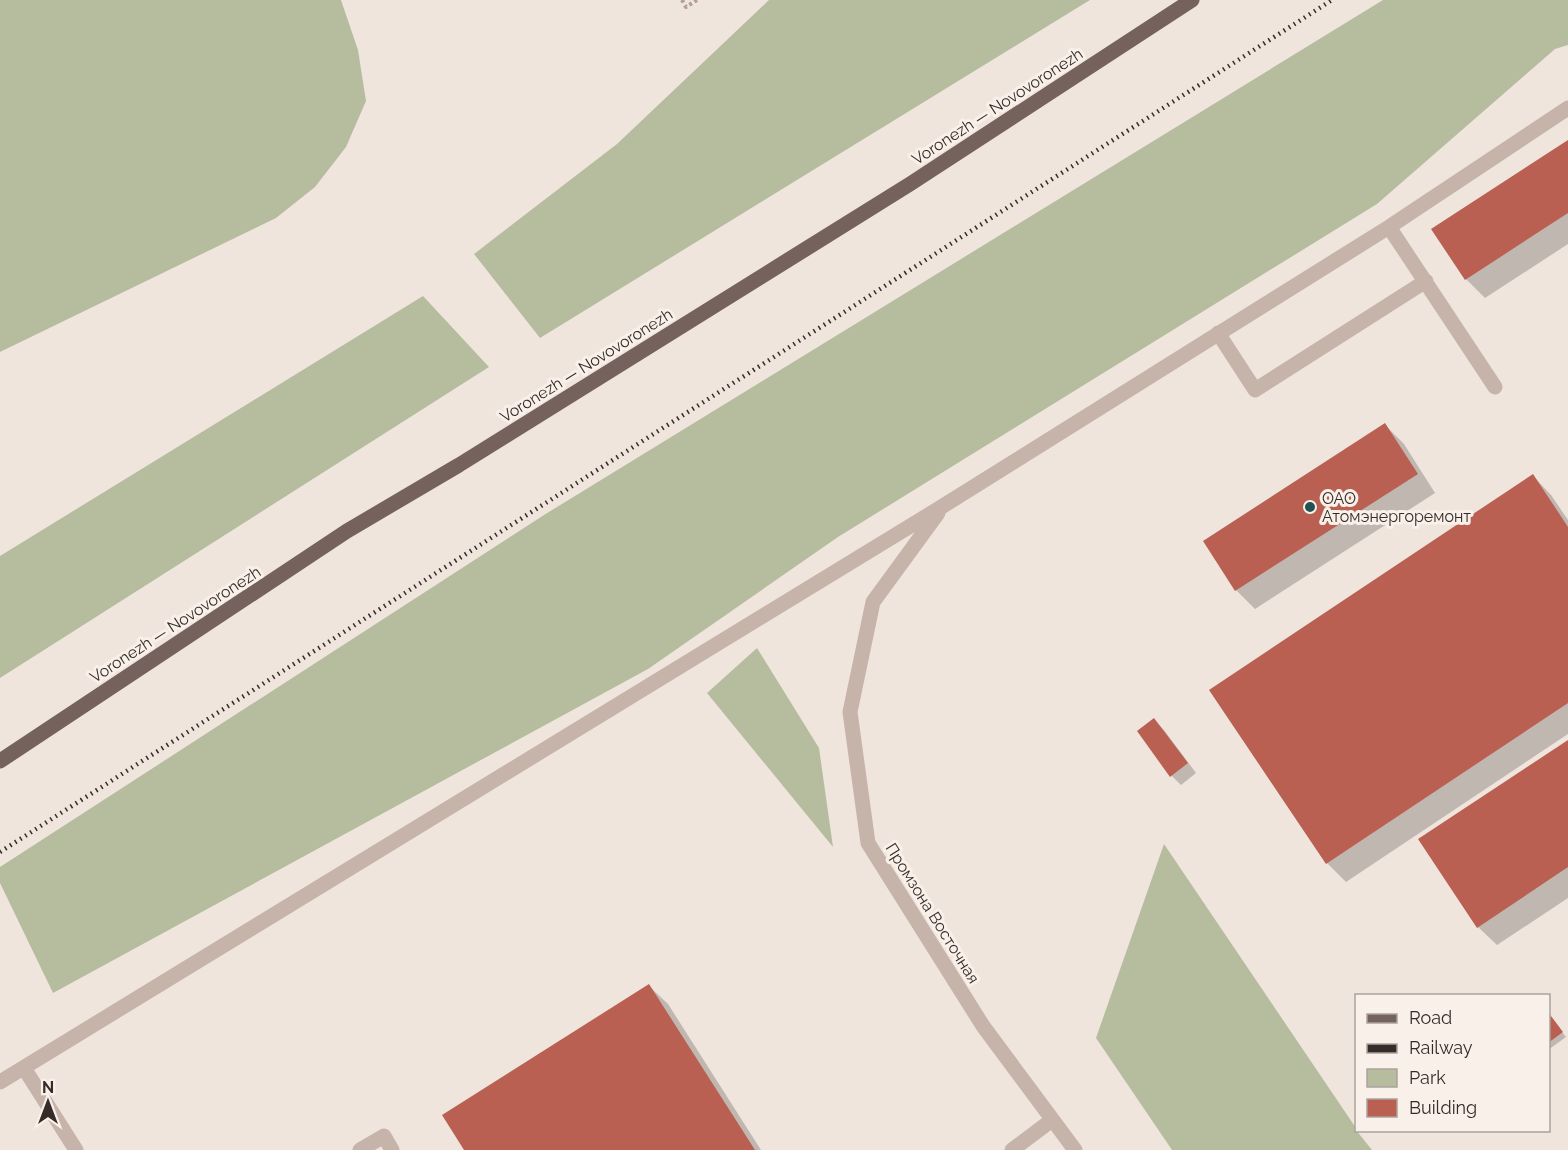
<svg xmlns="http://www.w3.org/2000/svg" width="1568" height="1150" font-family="Raleway,sans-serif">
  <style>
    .green { fill: #b6bd9f }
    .shadow { fill: #0003 }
    .building { fill: #b96052 }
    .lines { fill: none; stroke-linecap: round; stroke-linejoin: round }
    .path { stroke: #b29e95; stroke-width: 4; stroke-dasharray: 3 3; stroke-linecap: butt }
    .minor { stroke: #c6b4aa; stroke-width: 15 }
    .major { stroke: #75625c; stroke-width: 15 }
    .rail { stroke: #352c29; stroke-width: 4.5; stroke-dasharray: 1.5 4.5; stroke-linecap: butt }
    .poi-dot { fill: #235250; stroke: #f8f0e9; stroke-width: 2 }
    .labels { text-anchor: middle; stroke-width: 6; stroke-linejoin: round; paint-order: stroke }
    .street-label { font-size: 16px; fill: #352c29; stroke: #f8f0e9 }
    .poi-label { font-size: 16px; fill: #352c29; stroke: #f8f0e9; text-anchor: start }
  </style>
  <rect width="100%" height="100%" fill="#f0e5dd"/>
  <path class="green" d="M0 0H341L358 50 366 101 346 147 315 187 276 218 0 352Z
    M769 0H1090L540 338 474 254 617 144Z
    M1383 0H1568V45L1555 49 1377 204 838 537 648 669 53 993 0 883V867L544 515Z
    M423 296 489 367 0 678V556Z
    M757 648 819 748 833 847 707 693Z
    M1164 844 1356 1128V1130L1372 1150H1172L1096 1038Z"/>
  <path class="shadow" d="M1568 141V244L1485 298 1466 279Z
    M1385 425 1404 444 1435 493 1255 609 1236 590Z
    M1533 476 1551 495 1568 520V734L1346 882 1327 863Z
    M1154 720 1164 730 1196 773 1181 785 1172 776Z
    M1568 742V898L1497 945 1478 927Z
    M649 986 668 1004 761 1150H466Z
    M1548 1014 1566 1037 1548 1050Z"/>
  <path class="building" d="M1568 140V213L1465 280 1431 229Z
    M1385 423 1418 474 1235 591 1203 541Z
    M1533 474 1568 527V703L1326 864 1209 690Z
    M1154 718 1188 763 1170 777 1137 731Z
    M1568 740V867L1477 928 1418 839Z
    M649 984 755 1150H464L442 1115Z
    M1548 1012 1563 1032 1548 1043Z"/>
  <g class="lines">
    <path class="path" d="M682 0 686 7 697 0"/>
    <path class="minor" d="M1389 227 1495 387
      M1218 333 1255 390 1426 281
      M938 513 873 602 850 712 868 843 983 1026 1075 1150
      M24 1068 76 1150
      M0 1082 943 506 1389 227 1568 108
      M360 1150 384 1136 392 1150
      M1012 1150 1052 1120"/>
    <path class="major" d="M0 761 347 531 459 465 910 184 1192 0"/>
    <path class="rail" d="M0 852 1332 0"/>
  </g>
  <circle class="poi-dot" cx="1310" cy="507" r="6"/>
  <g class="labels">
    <g class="street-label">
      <text transform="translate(997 106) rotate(-33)" y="6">Voronezh — Novovoronezh</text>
      <text transform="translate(586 365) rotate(-32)" y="6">Voronezh — Novovoronezh</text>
      <text transform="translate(175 624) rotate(-33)" y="6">Voronezh — Novovoronezh</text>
      <text transform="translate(933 913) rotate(58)" y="6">Промзона Восточная</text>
    </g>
    <g class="poi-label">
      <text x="1322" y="504">ОАО<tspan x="1322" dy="18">Атомэнергоремонт</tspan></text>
    </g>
  </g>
  <rect x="1355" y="994" width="195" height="138" fill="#f8f0e9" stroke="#aaa29c" stroke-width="1.5"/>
  <rect x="1367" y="1014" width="30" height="9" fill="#75625c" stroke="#aaa29c" stroke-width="1.5"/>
  <text x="1409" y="1024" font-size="18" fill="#352c29">Road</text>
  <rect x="1367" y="1044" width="30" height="9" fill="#352c29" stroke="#aaa29c" stroke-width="1.5"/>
  <text x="1409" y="1054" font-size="18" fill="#352c29">Railway</text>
  <rect x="1367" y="1069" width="30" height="18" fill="#b6bd9f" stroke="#aaa29c" stroke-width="1.5"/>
  <text x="1409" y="1084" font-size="18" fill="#352c29">Park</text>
  <rect x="1367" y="1099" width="30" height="18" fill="#b96052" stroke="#aaa29c" stroke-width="1.5"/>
  <text x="1409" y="1114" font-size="18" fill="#352c29">Building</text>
  <g transform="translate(48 1102)" stroke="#f8f0e9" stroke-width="4.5" paint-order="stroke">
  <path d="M0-4.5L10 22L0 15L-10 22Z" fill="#352c29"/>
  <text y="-9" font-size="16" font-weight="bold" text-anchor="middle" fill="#352c29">N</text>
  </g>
</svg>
